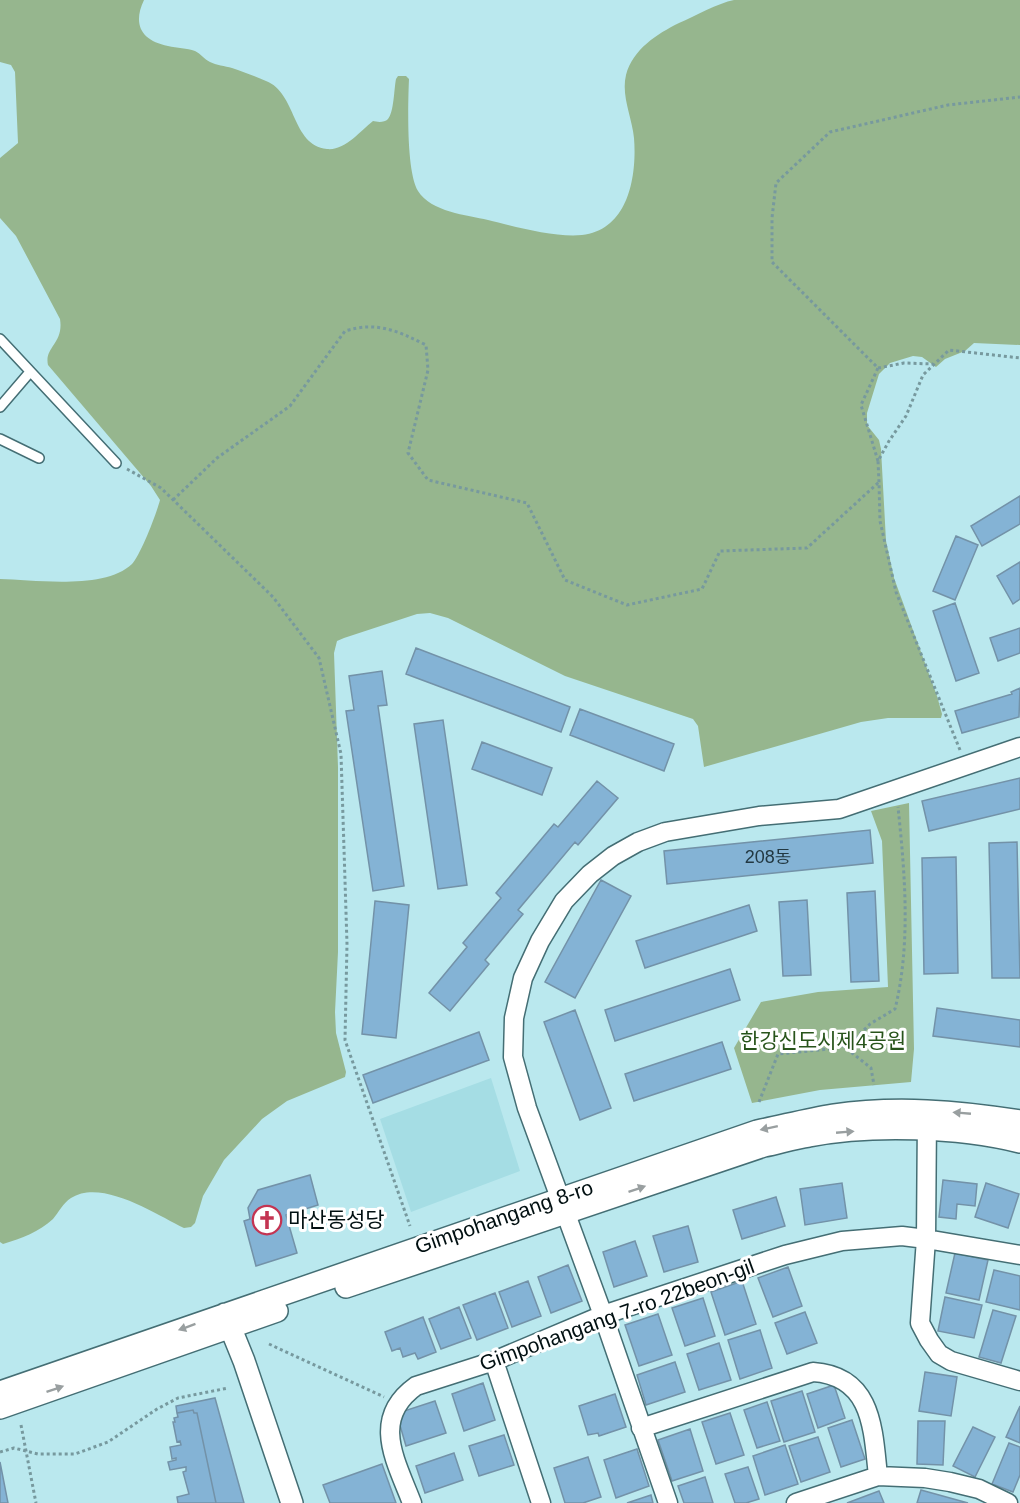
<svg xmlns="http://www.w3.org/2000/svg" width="1020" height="1503" font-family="Arial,'Noto Sans KR',sans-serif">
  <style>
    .built { fill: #a5dde4 }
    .green { fill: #96b68e }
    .building { fill: #84b3d5; stroke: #7392a8; stroke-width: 1.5 }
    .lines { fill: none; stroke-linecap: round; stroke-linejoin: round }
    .service-casing { stroke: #446e74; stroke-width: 12 }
    .minor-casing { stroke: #446e74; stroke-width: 21 }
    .tertiary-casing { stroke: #446e74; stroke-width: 24 }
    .path { stroke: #77999e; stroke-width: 3; stroke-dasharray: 3 3; stroke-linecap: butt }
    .service { stroke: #fff; stroke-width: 9 }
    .minor { stroke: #fff; stroke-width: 18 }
    .tertiary { stroke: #fff; stroke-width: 21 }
    .oneway { fill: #999fa0 }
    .labels { text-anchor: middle; stroke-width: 6; stroke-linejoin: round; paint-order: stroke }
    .number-label { font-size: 18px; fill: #223842 }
    .park-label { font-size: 21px; fill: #28541b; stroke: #fff }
    .street-label { font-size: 21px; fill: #010f11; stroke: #fff }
    .poi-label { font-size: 21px; fill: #010f11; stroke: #fff; text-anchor: start }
  </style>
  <rect width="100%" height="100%" fill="#bae8ee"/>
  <path class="built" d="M491 1078 520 1171 411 1212 380 1119Z"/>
  <path class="green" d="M0 0H144C132 25 142 41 168 46 177 48 187 48 195 51 201 54 204 59 210 62 216 65 225 66 232 68 243 72 255 76 266 81 297 93 291 145 327 149 345 151 360 131 373 121 377 122 384 123 388 119 394 112 394 89 396 79L398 76H406L409 79C408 103 406 171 418 191 431 212 467 215 488 220 513 226 556 238 582 235 629 230 637 175 634 138 632 117 621 96 626 75 633 49 657 34 679 23 695 16 718 3 734 0 742 0 753 0 761 0 781 0 801 0 820 0 887 0 953 0 1020 0V345L974 343 965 351 945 359 936 367 922 357 913 356 890 363 879 374 867 413V425L879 440 881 449 886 541 894 578 937 696 942 714 941 718H888L861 722 704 767 698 726 693 719 565 676 448 618 430 613 417 614 344 638 337 641 334 653 338 767V952L335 1012 336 1033 346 1072 345 1077 287 1101 262 1119 224 1160 203 1196 195 1223 191 1227 184 1228C157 1215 102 1178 71 1198 63 1203 59 1212 53 1219 39 1232 22 1238 3 1244L0 1242V579C35 580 105 590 132 564 141 554 156 515 160 500L151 486 48 365C44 347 64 344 60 319L16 236 0 218V158L18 143 15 72 11 65 0 62Z
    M909 803 914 1049 911 1082 820 1090 752 1103 734 1048 761 1002 818 992 888 987 882 841 871 811Z"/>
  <path class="building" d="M1020 496V524L982 546 971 526Z
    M956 536 978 545 955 600 933 591Z
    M1020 562V599L1013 604 997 576Z
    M955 603 979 673 956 681 933 611Z
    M1020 628V653L998 661 990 638Z
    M416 648 570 707 561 732 406 674Z
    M382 671 387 705 378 706 404 886 373 891 346 711 354 710 349 676Z
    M1020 688 1019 717 962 733 955 711 1012 694 1011 692Z
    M580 709 674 744 664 771 570 735Z
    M443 720 467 885 438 889 414 724Z
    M482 742 552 768 542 795 472 769Z
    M1020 778V809L929 831 922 801Z
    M597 781 618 798 578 845 575 842 518 910 523 914 485 960 489 964 450 1011 429 993 467 947 463 943 501 898 496 893 554 824 558 827Z
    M870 830 873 863 667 884 664 851Z
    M1017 842 1020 978H992L989 843Z
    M956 857 958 973 924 974 922 858Z
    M601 880 631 896 575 998 545 982Z
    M875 891 879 981 851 982 847 893Z
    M807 900 811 975 783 976 779 902Z
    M375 901 409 905 396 1038 362 1034Z
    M749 905 757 931 645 968 636 941Z
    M730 969 740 1000 615 1041 605 1010Z
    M937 1008 1020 1020V1047L933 1036Z
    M575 1010 611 1108 580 1120 544 1022Z
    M479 1032 489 1060 373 1103 363 1075Z
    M722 1042 731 1069 634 1101 625 1074Z
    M310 1175 318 1205 286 1215 297 1253 256 1266 244 1221 250 1219 248 1208 258 1190Z
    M943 1180 977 1184 975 1206 957 1204 956 1219 939 1217Z
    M842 1183 847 1218 805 1225 800 1189Z
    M986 1183 1019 1194 1008 1228 975 1217Z
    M776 1197 785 1226 742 1239 733 1210Z
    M688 1226 698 1262 664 1272 653 1236Z
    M635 1241 647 1276 614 1287 603 1252Z
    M955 1253 988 1260 979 1300 946 1293Z
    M568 1265 582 1301 551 1313 538 1277Z
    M788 1267 802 1306 773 1317 758 1278Z
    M994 1270 1020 1276V1310L986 1302Z
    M528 1281 541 1316 512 1327 499 1292Z
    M742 1281 756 1324 725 1335 711 1292Z
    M495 1293 508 1328 477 1340 463 1305Z
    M945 1297 982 1305 974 1338 938 1331Z
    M703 1298 715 1336 685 1346 672 1308Z
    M459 1307 471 1338 441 1349 429 1319Z
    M993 1310 1016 1316 1001 1363 979 1357Z
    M805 1312 817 1343 787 1354 775 1323Z
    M658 1314 672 1355 639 1366 625 1325Z
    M423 1317 436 1352 418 1359 415 1353 403 1357 400 1348 392 1351 385 1332Z
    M760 1330 772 1368 740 1379 728 1340Z
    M719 1343 731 1380 699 1390 687 1354Z
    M675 1362 685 1392 646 1405 637 1375Z
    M925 1372 957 1377 951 1416 919 1411Z
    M483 1383 495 1420 464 1431 452 1394Z
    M834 1385 845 1418 818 1428 807 1394Z
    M802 1391 815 1432 784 1442 771 1401Z
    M615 1394 626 1427 599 1436 598 1433 588 1435 579 1406Z
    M215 1398 244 1503H216L197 1413H194L193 1410 177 1413 176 1406Z
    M435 1401 446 1433 406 1446 399 1422 404 1411Z
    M767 1402 780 1441 757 1448 744 1410Z
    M1020 1406V1443L1006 1437Z
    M193 1410 194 1413H197L216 1503H178L177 1497 189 1494 183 1472 186 1471V1467L170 1470 168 1462 176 1460V1458L172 1459 170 1447 181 1445 180 1441 177 1442 173 1422H175L174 1418 178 1417 177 1413Z
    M730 1413 744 1455 716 1464 702 1422Z
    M852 1420 865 1459 841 1467 828 1428Z
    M918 1421H945L943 1465 917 1464Z
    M973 1427 995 1437 975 1477 953 1466Z
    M690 1429 703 1471 672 1481 658 1440Z
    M504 1435 514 1465 479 1476 469 1446Z
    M818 1437 830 1472 801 1482 789 1446Z
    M1009 1443 1020 1447V1475L1013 1492 992 1484Z
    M785 1445 798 1484 765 1495 753 1456Z
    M637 1449 649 1486 616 1498 604 1460Z
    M454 1453 463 1480 425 1493 416 1466Z
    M588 1457 601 1497 583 1503H565L554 1468Z
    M0 1462 8 1503H0Z
    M382 1464 396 1503H330L323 1485Z
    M748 1467 759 1499 746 1503H735L725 1474Z
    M705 1477 713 1503H684L678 1486Z
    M921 1490 968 1503H917Z
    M879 1491 884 1503H847Z
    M651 1495 653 1503H627Z"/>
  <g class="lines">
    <g class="service-casing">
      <path id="service" d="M0 339 116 463
        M0 407 30 372
        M0 439 39 458"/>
    </g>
    <g class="minor-casing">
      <path id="minor" d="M927 1115 926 1239 920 1323 929 1340 939 1354 951 1361 1020 1381
        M494 1361 541 1503
        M641 1428 813 1372C873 1376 873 1430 878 1476
        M412 1503C396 1461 370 1419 416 1386L494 1361 603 1315 785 1255 842 1241 902 1236 926 1239 1020 1255
        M668 1503 603 1315 527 1108 513 1057 514 1018 523 978 540 941 564 901 590 874 613 856 638 842 665 832 759 816 839 809 1020 747
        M796 1503 878 1476 925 1478 950 1482 979 1489 1008 1503"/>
    </g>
    <g class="tertiary-casing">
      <path id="tertiary" d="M346 1287 764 1146C779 1143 794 1138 809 1136 872 1124 958 1127 1020 1142
        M225 1314 244 1361 292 1503
        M0 1392 757 1131C782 1126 808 1119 833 1115 896 1106 958 1111 1020 1121
        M0 1408 277 1311"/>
    </g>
    <path class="path" d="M878 368 904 363 933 364
      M878 461 861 405 878 368 772 262V218L776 183 830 132 948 105 1020 97
      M127 469 161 488 273 597 319 658 341 754 347 944 345 1040 410 1226
      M173 500 217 458 290 406 345 331C377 321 398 331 426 345L428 370 408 453 428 480 527 503 565 580 627 605 702 589 720 551 807 548 879 482
      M960 750 896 592 880 521 879 482 878 461 889 441 906 416 923 375 949 350 1020 358
      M842 1045 871 1068 874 1085
      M759 1102 778 1054 829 1049 852 1042 870 1024 895 1009C911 944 905 874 898 807
      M269 1344 384 1397
      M21 1425 36 1503
      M0 1452 14 1448 38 1454H75L108 1442 157 1409 178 1398 228 1388"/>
    <use href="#service" class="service"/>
    <use href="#minor" class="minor"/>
    <use href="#tertiary" class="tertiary"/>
  </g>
  <defs><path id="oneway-solid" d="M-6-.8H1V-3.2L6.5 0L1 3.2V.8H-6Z" transform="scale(1.5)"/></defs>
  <g class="oneway">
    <use href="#oneway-solid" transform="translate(962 1113) rotate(-175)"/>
    <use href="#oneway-solid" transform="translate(769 1128) rotate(168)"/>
    <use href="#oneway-solid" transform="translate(845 1132) rotate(-5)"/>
    <use href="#oneway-solid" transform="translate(637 1189) rotate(-19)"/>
    <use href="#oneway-solid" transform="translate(187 1327) rotate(160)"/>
    <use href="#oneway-solid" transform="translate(55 1389) rotate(-19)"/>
  </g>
  <defs>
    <g id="church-ring" transform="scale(1.5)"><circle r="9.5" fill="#fff" stroke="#c43452" stroke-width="1.5"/><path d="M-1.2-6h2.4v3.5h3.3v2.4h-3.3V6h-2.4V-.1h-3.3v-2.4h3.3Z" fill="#c43452"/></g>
  </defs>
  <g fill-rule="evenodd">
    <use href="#church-ring" x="267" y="1220"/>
  </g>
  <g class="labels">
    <g class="number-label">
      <text x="768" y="863">208동</text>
    </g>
    <g class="park-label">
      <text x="823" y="1048">한강신도시제4공원</text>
    </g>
    <g class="street-label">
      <text transform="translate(504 1217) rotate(-19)" y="7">Gimpohangang 8-ro</text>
      <text transform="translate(617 1315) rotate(-20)" y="7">Gimpohangang 7-ro 22beon-gil</text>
    </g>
    <g class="poi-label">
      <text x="288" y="1227">마산동성당</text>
    </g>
  </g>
</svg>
